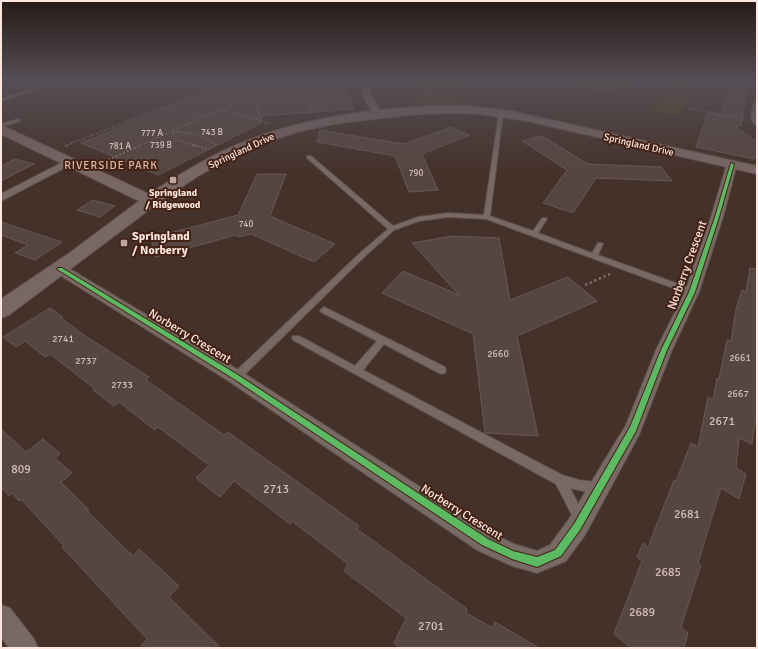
<svg xmlns="http://www.w3.org/2000/svg" width="758" height="649" font-family="Signika,sans-serif">
  <style>
    .green { fill: #4a4114 }
    .building { fill: #564641; stroke: #685754 }
    .lines { fill: none; stroke-linecap: round; stroke-linejoin: round }
    .lane-casing { stroke: #5f4f48; stroke-width: 2 }
    .street-casing { stroke: #5f4f48; stroke-width: 2 }
    .secondary-casing { stroke: #5f4f48; stroke-width: 2 }
    .path-far2 { stroke: #786a66; stroke-width: 1.5; stroke-dasharray: 1.5 1.5; stroke-linecap: butt }
    .path-far1 { stroke: #786a66; stroke-width: 2; stroke-dasharray: 2 2; stroke-linecap: butt }
    .path { stroke: #786a66; stroke-width: 2.5; stroke-dasharray: 2.5 2.5; stroke-linecap: butt }
    .lane { fill: #776964; fill-rule: evenodd }
    .street { fill: #776964; fill-rule: evenodd }
    .secondary { fill: #796765; fill-rule: evenodd }
    .cycleway-casing { stroke: #432215; stroke-width: 2 }
    .cycleway { fill: #5cba63; fill-rule: evenodd }
    .poi-dot { fill: #bda7a0; stroke: #432215; stroke-width: 1.5 }
    .labels { text-anchor: middle; stroke-width: 4; stroke-linejoin: round; paint-order: stroke }
    .far-number-label { font-size: 9px; fill: #d4bfb8 }
    .far-street-label { font-size: 10px; fill: #fee7df; stroke: #432215 }
    .far-poi-label { font-size: 10px; font-weight: bold; fill: #fee7df; stroke: #432215 }
    .number-label { font-size: 10px; fill: #d4bfb8 }
    .far-neighbourhood-label { font-size: 11px; letter-spacing: 1px; fill: #e2b7a7; stroke: #432215 }
    .poi-label { font-size: 12px; font-weight: bold; fill: #fee7df; stroke: #432215; text-anchor: start }
    .street-label { font-size: 12px; fill: #fee7df; stroke: #432215 }
    .near-number-label { font-size: 12px; fill: #d4bfb8 }
  </style>
  <rect width="100%" height="100%" fill="#44312a"/>
  <path class="green" d="M414 81H459L472 84 459 106H414Z
    M541 81H634L623 97Z
    M670 81 695 85 680 116 652 110Z"/>
  <path class="building" d="M731 81H748L741 126H735L757 142V157H754V159L696 147 708 112 721 116Z
    M345 84 354 109 261 116V123L158 175 81 143 193 97 215 90 250 86 289 89 297 86Z
    M451 127 469 135 422 154 438 190 409 192 395 156 317 142 320 130 404 144Z
    M542 136 588 164 661 167 672 181 596 178 573 213 543 203 567 170 522 141Z
    M15 159 34 164 1 181V166Z
    M257 174H286L270 216 335 244 314 262 251 234 238 237 236 235 156 257 151 238 238 215Z
    M93 200 115 206 100 217 77 210Z
    M1 222 62 242 35 260 15 253 28 245 1 235Z
    M452 236 499 238 510 300 568 277 597 301 517 336 538 436 485 433 473 334 382 293 403 271 459 295 412 243Z
    M750 268 757 269V415H756L752 444 739 438 736 468 746 474 739 499 721 488 698 563 701 565 681 627 688 633 684 648H631L614 634 642 561 637 557 643 543 648 547 674 480 676 481 691 443 698 447 708 397 713 400 717 378 719 379 727 340 731 341 736 309 742 290 746 292Z
    M50 308 63 317 61 318 84 335 149 377 146 380 224 435 228 432 359 526 357 529 467 609 466 613 493 628 495 622 539 648H400L394 643 406 618 344 571 348 564 292 521 290 524 234 481 220 497 196 478 209 465 158 427 155 430 119 402 114 406 93 390 95 389 50 354 45 357 25 341 16 347 3 337Z
    M1 429 26 452 43 439 60 454 55 458 72 473 61 482 89 510 87 511 133 556 139 549 179 586 169 597 221 648H139L147 639 62 547 64 546 21 499 19 501 12 493 9 496 1 487Z"/>
  <g class="lines">
    <g class="lane-casing">
      <path id="lane" d="M53 81H59L1 101V99Z
        M501 112 503 113 490 216 533 231 542 218H546L547 219 538 233 592 253 598 243H602L603 244 598 255 695 290 696 292 695 294H689L486 219 448 217 419 221 394 230 364 257 239 380 236 381 233 380 232 377 233 374 360 253 388 229 307 158V156H311L393 226 418 217 448 213 484 215 499 113Z
        M18 119H20V121L1 127V124Z
        M324 307 445 367 446 370 445 373 442 374 439 373 384 344 363 370 562 475 579 480 603 483 604 487 603 491C594 495 579 490 570 488L586 519 584 523 580 525 576 523 556 484 293 340 292 338 293 336H299L355 366 377 341 321 312 320 310Z"/>
    </g>
    <g class="street-casing">
      <path id="street" d="M361 81H369L370 93 382 113 381 115H375C368 105 360 94 361 81Z
        M754 102H757V125L754 124 751 118Z
        M69 159 72 160 74 162 72 164 1 201V194Z
        M732 161 737 164 723 217 699 292 672 350 639 435 585 535 566 561 537 573 512 566 477 550 230 382 55 272 53 269 55 266 60 265 65 266 242 372 493 534 514 544 537 551 550 545 569 519 626 425 656 350 685 292 711 217 727 164Z
        M1 605 10 608 34 639 38 648H9L1 637Z"/>
    </g>
    <g class="secondary-casing">
      <path id="secondary" d="M429 106H470L511 111 757 166V174L527 121 480 114 449 113 408 115 334 124 297 132 256 146 236 155 198 176 161 201 9 315 1 318V299L68 254 139 201 1 134V125L149 194C174 178 199 162 225 150 288 120 360 110 429 106Z"/>
    </g>
    <path class="path-far2" d="M425 81 428 99
      M689 108 743 119
      M221 110 270 124
      M65 146 204 91 223 87 256 84 270 85 299 91 310 100 309 115
      M138 146 235 103H250L256 105 262 121
      M196 146 177 140 172 132C188 132 203 134 216 145"/>
    <path class="path-far1" d="M193 145 208 149
      M65 146 67 145
      M101 163 141 145"/>
    <path class="path" d="M585 285 610 274"/>
    <use href="#lane" class="lane"/>
    <use href="#street" class="street"/>
    <use href="#secondary" class="secondary"/>
    <g class="cycleway-casing">
      <path id="cycleway" d="M731 163 734 164 719 217 695 292 667 350 636 431 580 530 561 556 537 567 512 559 482 545 234 379 57 269 58 268H62L238 375 488 539 513 551 537 557 555 550 574 524 630 427 661 350 689 292 715 217Z"/>
    </g>
    <use href="#cycleway" class="cycleway"/>
  </g>
  <linearGradient id="sky" x2="0" y2="1"><stop stop-color="#251b17"/><stop offset="0.47" stop-color="#564e55"/><stop offset="1" stop-color="#564e55" stop-opacity="0"/></linearGradient>
  <rect width="758" height="172" fill="url(#sky)"/>
  <g class="poi-dot">
    <rect x="169" y="176" width="8" height="8" rx="2"/>
    <rect x="120" y="239" width="8" height="8" rx="2"/>
  </g>
  <g class="labels">
    <g class="far-number-label">
      <text x="212" y="135">743 B</text>
      <text x="152" y="136">777 A</text>
      <text x="161" y="148">739 B</text>
      <text x="120" y="149">781 A</text>
      <text x="416" y="176">790</text>
      <text x="246" y="227">740</text>
    </g>
    <g class="far-street-label">
      <text transform="translate(639 144) rotate(13)" y="4">Springland Drive</text>
      <text transform="translate(241 150) rotate(-25)" y="4">Springland Drive</text>
    </g>
    <g class="far-poi-label">
      <text x="173" y="196">Springland<tspan x="173" dy="12">/ Ridgewood</tspan></text>
    </g>
    <g class="number-label">
      <text x="63" y="342">2741</text>
      <text x="498" y="357">2660</text>
      <text x="740" y="361">2661</text>
      <text x="86" y="364">2737</text>
      <text x="122" y="388">2733</text>
      <text x="738" y="397">2667</text>
    </g>
    <g class="far-neighbourhood-label">
      <text x="111" y="169">RIVERSIDE PARK</text>
    </g>
    <g class="poi-label">
      <text x="132" y="240">Springland<tspan x="132" dy="14">/ Norberry</tspan></text>
    </g>
    <g class="street-label">
      <text transform="translate(687 265) rotate(-70)" y="4">Norberry Crescent</text>
      <text transform="translate(190 336) rotate(31)" y="4">Norberry Crescent</text>
      <text transform="translate(462 512) rotate(32)" y="4">Norberry Crescent</text>
    </g>
    <g class="near-number-label">
      <text x="722" y="425">2671</text>
      <text x="21" y="473">809</text>
      <text x="276" y="493">2713</text>
      <text x="687" y="518">2681</text>
      <text x="668" y="576">2685</text>
      <text x="642" y="616">2689</text>
      <text x="431" y="630">2701</text>
    </g>
  </g>
  <rect width="758" height="649" fill="none" stroke="#fee7df" stroke-width="4"/>
</svg>
